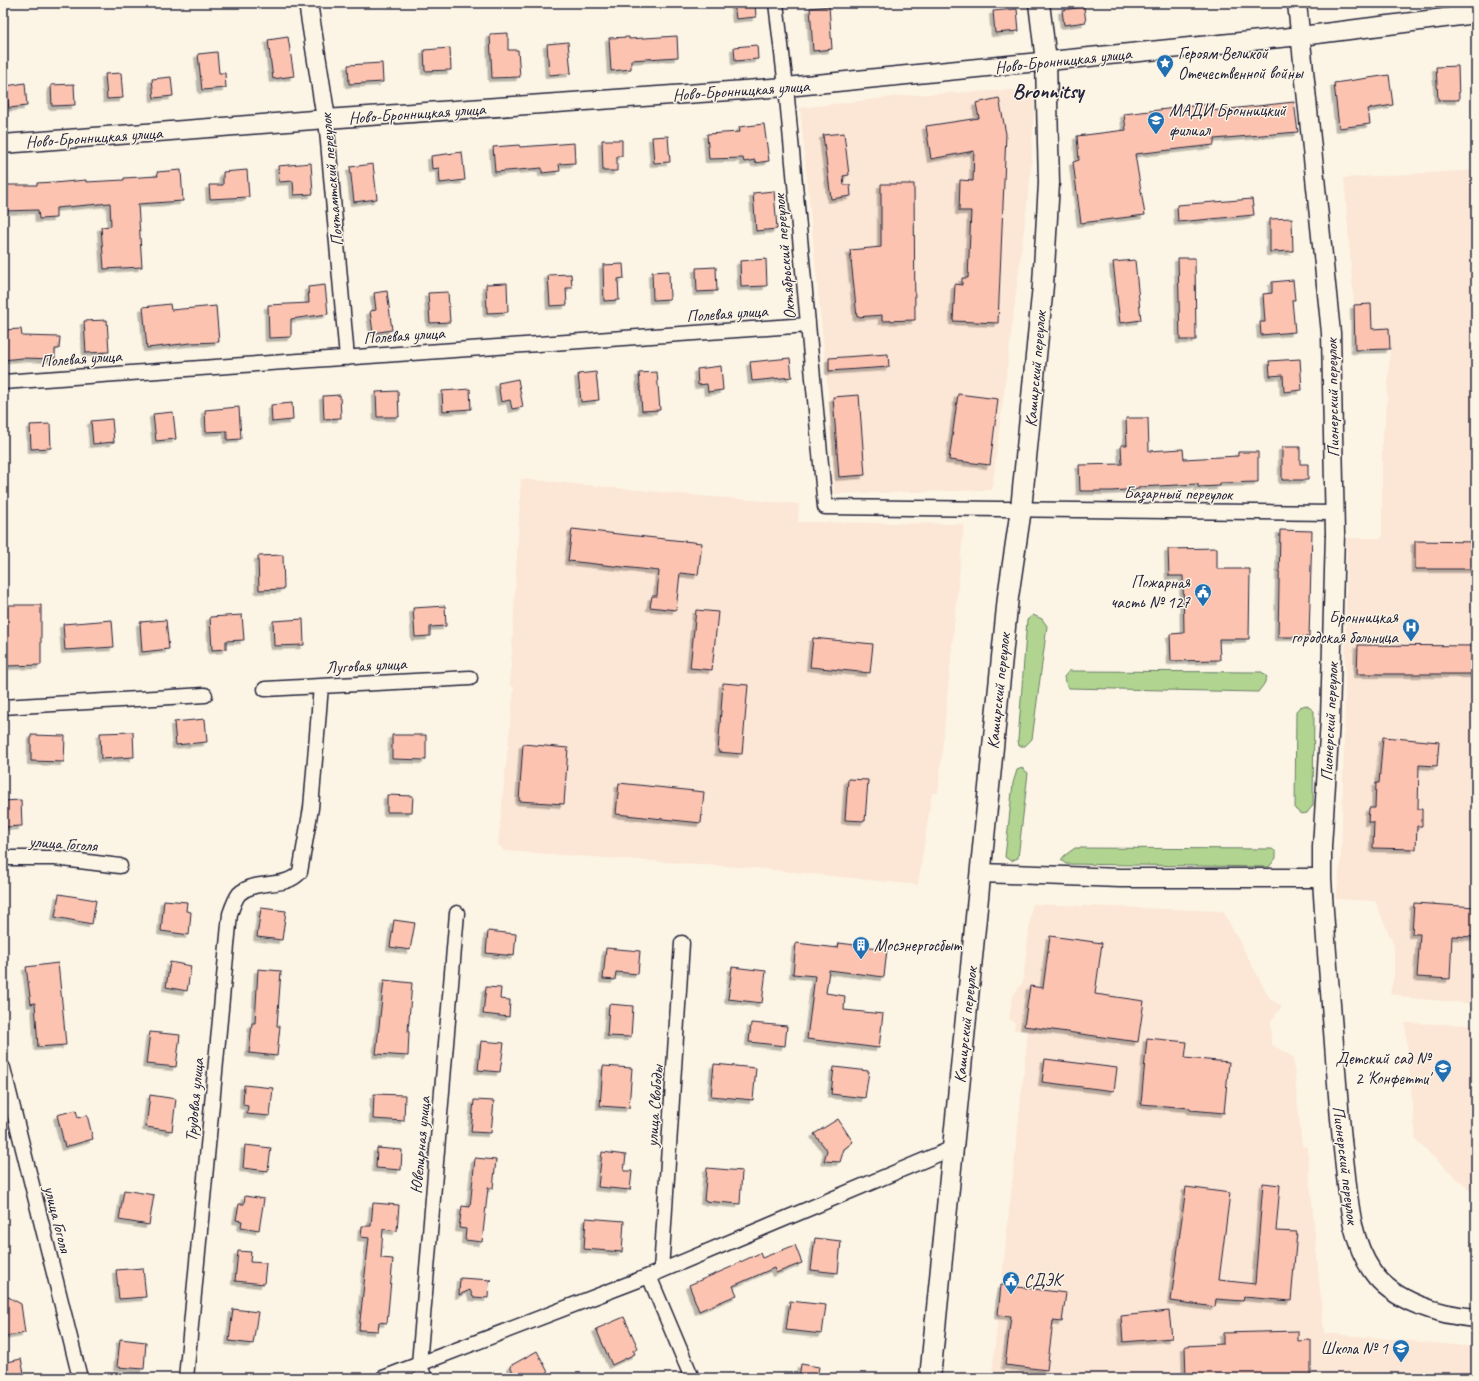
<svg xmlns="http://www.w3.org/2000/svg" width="1479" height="1381" font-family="Caveat,sans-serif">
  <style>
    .built { fill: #fce6d5 }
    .green { fill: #b1d590; stroke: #6a7c66 }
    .building { fill: #fcc3b0; stroke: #22223b; filter: url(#shadow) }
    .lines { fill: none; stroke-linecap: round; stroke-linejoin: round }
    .minor-casing { stroke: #22223b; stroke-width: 17 }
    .tertiary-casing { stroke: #22223b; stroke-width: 21 }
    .secondary-casing { stroke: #22223b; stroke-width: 23 }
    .minor { stroke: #fcf5e5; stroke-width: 14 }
    .tertiary { stroke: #fcf5e5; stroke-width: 18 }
    .secondary { stroke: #fcf5e5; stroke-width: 20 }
    .labels { text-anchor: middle; stroke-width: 3; stroke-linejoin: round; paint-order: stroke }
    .poi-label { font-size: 17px; fill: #22223b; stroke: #fcf5e5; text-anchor: start }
    .street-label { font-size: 17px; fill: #22223b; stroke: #fcf5e5 }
    .district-label { font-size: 21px; font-weight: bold; fill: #22223b; stroke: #fcf5e5 }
  </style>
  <defs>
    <filter id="shadow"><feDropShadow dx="-3.5" dy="3.5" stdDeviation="0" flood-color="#0004"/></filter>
  </defs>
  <rect width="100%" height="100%" fill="#fcf5e5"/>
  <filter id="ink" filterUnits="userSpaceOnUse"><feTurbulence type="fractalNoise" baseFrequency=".025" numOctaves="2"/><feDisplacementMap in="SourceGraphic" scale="8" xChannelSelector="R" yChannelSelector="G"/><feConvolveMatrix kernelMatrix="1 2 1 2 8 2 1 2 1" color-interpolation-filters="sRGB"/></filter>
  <g filter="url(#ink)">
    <path class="built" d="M1035 89 1031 172 992 490 834 494 828 391 800 108 909 95Z
      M1476 170V1004L1409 998 1390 993 1394 977V946L1375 901 1336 899 1341 857 1344 745 1347 538H1382V439L1386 416 1390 349 1389 328 1372 329 1371 305H1354L1344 178Z
      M521 479 702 496 799 504 798 522 964 524 938 793H932L918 885 754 868 504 851 498 844 514 687 510 686Z
      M1032 904 1223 911 1270 999 1282 1006 1271 1021V1044L1293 1057 1302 1146 1307 1147 1324 1333 1476 1347V1378H960V1371L992 1374 1028 1031 1014 1030 1015 1023 1009 1019 1013 996 1023 982Z
      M1405 1023 1476 1025V1196L1416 1141Z"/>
    <path class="green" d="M1033 615 1042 619 1047 626 1032 739 1025 746H1019L1018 740 1027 620Z
      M1069 671 1262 672 1267 677 1264 684 1258 692 1069 688 1065 682 1064 677Z
      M1306 705 1314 711 1313 805 1307 813 1301 814 1295 809 1296 711 1300 707Z
      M1022 768 1028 773 1018 858 1011 861 1005 857 1013 783 1017 770Z
      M1075 848 1272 849 1276 852V858L1269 867 1066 864 1061 860 1064 856Z"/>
    <path class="building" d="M734 3H755L756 17 736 19Z
      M829 6 832 49 813 51 810 8Z
      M1084 7 1086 22 1064 25 1062 10Z
      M1017 9 1019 31 995 33 993 11Z
      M508 33V50H518L520 77 492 78 490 34Z
      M677 36 678 57 631 60V69L611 71 609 38 629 37V39Z
      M288 37 294 76 273 79 268 40Z
      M568 42 571 73 549 75 547 44Z
      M757 45 758 59 735 61 734 47Z
      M450 48 451 70 425 71 424 50Z
      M217 52 219 73H225L226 88 202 90 198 54Z
      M382 63 383 82 349 84 348 65Z
      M1458 66 1459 100H1438L1436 67Z
      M121 73 123 98 107 99 105 74Z
      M1389 75 1393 105 1368 109 1370 124 1339 128 1334 83Z
      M171 77 173 96 154 98 152 79Z
      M25 83 27 106 9 108 6 86Z
      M74 84 75 105 52 106 51 85Z
      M999 98 1006 134 998 323 953 321 955 284 962 285V278H968L971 211H959L960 180 973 181 974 151 931 159 926 126 979 118 976 103Z
      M1294 102 1298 132 1214 139V145L1135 154 1145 215 1081 223 1073 162 1079 160 1077 136 1126 130 1124 114 1210 104 1211 111Z
      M764 124 769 161 755 163V160L744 162 743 158 709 159 707 134 740 132 739 127Z
      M844 133 849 175 843 176 844 185H850L851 196 831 199 823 135Z
      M668 136 670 162 654 163 652 137Z
      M602 140H622V156H617V171H603Z
      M574 143 575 163 559 164 560 171 542 173V168L495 172 493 147 519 145 520 147Z
      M462 152 465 180 440 183 439 168 432 169 431 156Z
      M311 163 313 194 294 195 293 181 279 182 278 166Z
      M373 164 377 199 354 202 350 167Z
      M181 170 183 201 138 204 142 267 104 269 101 227 111 226 110 203 56 208V218L39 219 38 210 3 211V185H37V183L54 182V183L86 180V182L124 180V178L158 176 157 172Z
      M247 170 249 197 210 199 209 185H223V172Z
      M881 184H914L915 320 882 321V315L857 317 850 250 881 247Z
      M774 191 777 229 756 231 753 193Z
      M1252 199 1254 215 1178 222 1177 205Z
      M1292 218 1293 251 1270 252V219Z
      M1178 258H1195L1196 340H1180Z
      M766 259 767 286 741 287 740 261Z
      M1135 260 1141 320 1120 323 1113 262Z
      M623 264 624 278 618 279 619 300 604 301 603 265Z
      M716 267 717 291 697 292 696 268Z
      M669 271 670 299 653 300 652 272Z
      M571 274 572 288H566L567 305 550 306 548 275Z
      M1293 280 1295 300H1292L1295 332 1261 335 1260 322H1265L1263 294 1272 293V282Z
      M507 283 508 312 487 313 486 284Z
      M325 285 328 314 291 319V337L269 338 268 305 309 303 308 287Z
      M387 291 392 330 373 333 370 311 376 310 374 293Z
      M448 292 450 322 430 323 428 293Z
      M170 304 171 310 216 306 219 342 191 343 147 348 143 307Z
      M1371 304 1372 329 1389 328 1390 349 1355 350 1354 305Z
      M107 320 109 352 86 353 84 321Z
      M21 329 22 336 60 337 59 349H55V359L22 358 3 360V330Z
      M888 354 889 367 829 371V358Z
      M790 358 792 377 752 381 750 362Z
      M1300 359 1302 390 1284 392 1283 375 1270 376 1269 361Z
      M721 366 723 390 708 392 707 384 698 385 697 369Z
      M596 372 599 400 581 402 578 374Z
      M657 372 660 410 642 411 639 373Z
      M518 379 523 407 512 409 510 400 501 402 498 383Z
      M470 389 471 409 443 411 442 391Z
      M398 391 399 417H377L376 392Z
      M958 394 998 399 990 465 949 460Z
      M340 395 341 418 324 419 323 396Z
      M859 395 865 475 839 477 833 397Z
      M292 403 293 420 272 422 271 405Z
      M239 407 241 439 227 440V431L206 432 205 410Z
      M173 412 176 439 156 441 153 414Z
      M1126 418H1148L1149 451 1183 449 1184 459 1238 456V452H1258V482L1220 483V486L1198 487V484L1139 487V489L1112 491H1080L1079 465 1122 464 1121 445H1127Z
      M112 419 114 442 93 444 91 421Z
      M50 424 51 448 31 449 30 425Z
      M1282 447H1300V464H1308V480H1282Z
      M572 529 702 543 698 575 680 573 676 610 650 607 652 596H657L659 571 568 561Z
      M1280 530 1312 531 1309 637H1278Z
      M1415 541 1476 542V569H1415Z
      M1217 548V569H1250L1249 639H1219L1220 660 1171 661 1170 634 1184 633 1183 576H1169L1168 549Z
      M283 555 284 589 259 590 258 556Z
      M3 605H41V665L7 666V658H3Z
      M445 606 446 626 430 627V636L415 637 413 608Z
      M696 610 718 612 712 670 690 668Z
      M242 615 244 640 226 641V649L212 650 210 617Z
      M303 619 304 645 274 646 273 621Z
      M112 620 114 647 65 650 63 624Z
      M166 620 169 649 142 652 140 622Z
      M813 638 873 644 870 673 810 667Z
      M1358 645 1476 646V674H1357Z
      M723 683 748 685 742 754 718 752Z
      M205 719 207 742 176 745 174 722Z
      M133 732 134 757 101 759 100 733Z
      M31 735 65 736 64 762 31 761Z
      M392 735H426V760L392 759Z
      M1383 737 1439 742 1437 766 1419 765 1418 809H1422V826H1417L1416 849 1373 848 1374 822H1368L1369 808H1375L1376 783H1379Z
      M523 744 568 748 564 804 519 801Z
      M848 779 868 780 865 821 845 820Z
      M619 783 704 792 701 823 616 814Z
      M387 795 413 796 412 812H387Z
      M21 800 22 826 3 827V801Z
      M59 894 96 900 92 924 55 917Z
      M164 900 187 902 186 911 191 912 189 935 161 931Z
      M1414 903 1476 907V937L1452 936 1450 979 1417 977 1420 934H1412Z
      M261 908 286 911 282 940 257 937Z
      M394 920 415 923 410 950 390 947Z
      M488 931 516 934 514 956 486 953Z
      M1050 936 1102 943 1095 994 1144 1001 1138 1042 1024 1026 1030 986 1043 988Z
      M796 943 838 948 839 943 887 949 884 977 829 970 826 993 845 996 844 1010 883 1014 879 1048 807 1039 815 976 793 974Z
      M606 948 640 951 638 974 616 972 615 980 603 979Z
      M170 962 191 966 187 991 166 987Z
      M58 963 63 1012 66 1045 38 1047 35 1003 31 1004 26 967Z
      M732 967 766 971 762 1003 728 999Z
      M258 969 281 971 277 1026H280L277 1056 249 1053 252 1023H255Z
      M384 980 412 983 408 1032H409L408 1056 376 1054Z
      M486 987 501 988 500 999 510 1000 509 1017 483 1014Z
      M609 1004 633 1006 631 1037 607 1036Z
      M751 1023 787 1026 785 1046 749 1042Z
      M150 1032 180 1035 176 1067 146 1064Z
      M1147 1038 1187 1042 1185 1058 1229 1062 1224 1113 1190 1110V1108L1141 1104Z
      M481 1041 504 1043 500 1072 478 1070Z
      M1045 1059 1117 1068 1114 1091 1042 1082Z
      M714 1064 756 1068 753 1100 711 1096Z
      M603 1066 632 1068 629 1108 600 1106Z
      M834 1067 869 1071 865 1098 831 1094Z
      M244 1085 273 1088 270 1116 247 1114 248 1106 243 1105Z
      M374 1094 405 1095 404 1121 373 1119Z
      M150 1095 176 1099 172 1131 146 1127Z
      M474 1100 494 1101 491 1133 471 1132Z
      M76 1110 78 1118 87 1115 93 1139 65 1147 57 1115Z
      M838 1119 853 1142 844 1149 840 1162 824 1161 827 1150 814 1134Z
      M245 1145 271 1148 268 1171 243 1168Z
      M377 1148 402 1150 401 1170 376 1168Z
      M602 1152 626 1155 624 1171H632L630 1190 598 1187Z
      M475 1158 496 1160 493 1188H488L482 1242 465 1240 466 1229 459 1228 462 1206 470 1207Z
      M707 1168 742 1171 740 1204 704 1201Z
      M1263 1183 1280 1185 1276 1231 1297 1232 1291 1301 1244 1297 1243 1301 1216 1299 1215 1307 1171 1301 1186 1187 1230 1193 1219 1280 1255 1284Z
      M124 1190 154 1195 149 1225 119 1220Z
      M245 1196 264 1199 259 1230 241 1227 242 1221 236 1220 239 1204H244Z
      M373 1203 399 1205 397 1231 383 1229 381 1258 393 1259 387 1323 379 1322 378 1331 359 1330 369 1238 361 1237 362 1226H371Z
      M586 1218 624 1221 622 1252 584 1249Z
      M815 1238 841 1241 838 1273 811 1270Z
      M795 1245 802 1263 776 1273 774 1268 733 1286 737 1295 699 1311 689 1285 736 1265V1264L760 1253 762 1258Z
      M238 1251 251 1252 250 1262 266 1263 264 1284 235 1281Z
      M143 1268 146 1297 119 1299 116 1270Z
      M460 1278 492 1280 489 1281 488 1298 473 1297 470 1290 459 1295Z
      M1001 1285 1066 1293 1062 1322 1053 1321 1047 1370 1005 1365 1011 1316 998 1315Z
      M3 1294 21 1304 25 1333 3 1337Z
      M790 1301 826 1305 822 1334 786 1330Z
      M233 1309 258 1312 253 1344 229 1341Z
      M1169 1311 1172 1338 1123 1342 1121 1316Z
      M624 1317 638 1348 633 1350 635 1354 612 1365 596 1329Z
      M1298 1331V1341L1311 1340V1378H1186L1185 1346 1223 1344V1333Z
      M120 1339 146 1342 144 1369 117 1367Z
      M537 1351 551 1378H516L510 1366Z
      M21 1359 25 1378H3V1363Z
      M801 1364 819 1367 817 1378H799Z"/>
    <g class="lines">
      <g class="minor-casing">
        <path id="minor" d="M776 3 786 87 825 507 1335 513
          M326 119 347 358
          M3 382 808 325
          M265 689 470 678
          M3 707 205 695
          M3 858H55L120 866
          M3 1068 80 1378
          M661 1271 682 943
          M649 1276 692 1378
          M186 1378 230 914C232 908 235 899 239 894 256 878 285 890 300 872L311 808 321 686
          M383 1378 649 1276 953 1148
          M425 1378 419 1364 457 913"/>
      </g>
      <g class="tertiary-casing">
        <path id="tertiary" d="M308 3 326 119
          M1297 3 1331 333 1335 534 1330 720 1322 847V878C1325 934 1330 989 1334 1044 1337 1085 1340 1126 1345 1167 1349 1203 1351 1240 1372 1271 1393 1302 1440 1315 1476 1318
          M3 144 326 119 786 87 1301 36 1476 14
          M980 873 1120 878H1322"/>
      </g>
      <g class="secondary-casing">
        <path id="secondary" d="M930 1378 1008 597 1021 509 1043 285 1049 183 1046 61 1039 3"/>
      </g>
      <use href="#minor" class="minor"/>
      <use href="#tertiary" class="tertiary"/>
      <use href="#secondary" class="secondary"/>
    </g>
  </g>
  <defs>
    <g id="sight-pin" transform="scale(0.9)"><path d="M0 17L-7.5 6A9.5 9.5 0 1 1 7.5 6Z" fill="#1f6fb2" stroke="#fcf5e5"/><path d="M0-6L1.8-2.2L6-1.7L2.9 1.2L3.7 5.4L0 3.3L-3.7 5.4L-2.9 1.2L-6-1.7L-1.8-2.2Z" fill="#fff"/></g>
    <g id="university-pin" transform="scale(0.9)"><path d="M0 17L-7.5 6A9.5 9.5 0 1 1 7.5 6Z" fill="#1f6fb2" stroke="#fcf5e5"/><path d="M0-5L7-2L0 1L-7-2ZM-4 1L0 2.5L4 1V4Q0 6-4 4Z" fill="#fff"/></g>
    <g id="civic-pin" transform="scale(0.9)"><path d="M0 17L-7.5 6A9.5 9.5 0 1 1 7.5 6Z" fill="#1f6fb2" stroke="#fcf5e5"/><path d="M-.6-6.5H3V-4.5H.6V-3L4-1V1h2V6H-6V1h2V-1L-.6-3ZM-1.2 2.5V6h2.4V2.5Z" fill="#fff"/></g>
    <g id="hospital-pin" transform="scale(0.9)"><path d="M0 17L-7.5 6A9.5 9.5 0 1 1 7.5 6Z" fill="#1f6fb2" stroke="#fcf5e5"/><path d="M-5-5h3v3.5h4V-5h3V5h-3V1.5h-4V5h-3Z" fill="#fff"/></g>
    <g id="building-pin" transform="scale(0.9)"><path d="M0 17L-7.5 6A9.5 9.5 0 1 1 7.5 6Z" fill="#1f6fb2" stroke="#fcf5e5"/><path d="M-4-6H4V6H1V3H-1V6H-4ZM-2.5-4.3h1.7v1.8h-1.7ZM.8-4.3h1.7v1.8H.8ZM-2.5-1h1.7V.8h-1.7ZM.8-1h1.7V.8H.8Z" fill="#fff"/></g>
    <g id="school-pin" transform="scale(0.9)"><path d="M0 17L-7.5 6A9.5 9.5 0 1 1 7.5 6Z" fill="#1f6fb2" stroke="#fcf5e5"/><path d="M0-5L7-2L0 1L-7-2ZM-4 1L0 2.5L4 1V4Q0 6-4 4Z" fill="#fff"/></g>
  </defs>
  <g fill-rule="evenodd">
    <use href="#sight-pin" x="1165" y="63"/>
    <use href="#university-pin" x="1156" y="120"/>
    <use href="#civic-pin" x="1203" y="592"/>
    <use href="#hospital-pin" x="1411" y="627"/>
    <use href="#building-pin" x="861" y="945"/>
    <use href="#school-pin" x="1443" y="1068"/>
    <use href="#civic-pin" x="1011" y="1280"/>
    <use href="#school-pin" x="1401" y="1348"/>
  </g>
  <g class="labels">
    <g class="poi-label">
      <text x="1178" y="59">Героям Великой<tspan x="1178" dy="20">Отечественной войны</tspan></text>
      <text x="1169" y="116">МАДИ Бронницкий<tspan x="1169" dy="20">филиал</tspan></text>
      <text x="1190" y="588" text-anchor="end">Пожарная<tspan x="1190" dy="20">часть № 127</tspan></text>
      <text x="1398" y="623" text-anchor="end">Бронницкая<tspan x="1398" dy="20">городская больница</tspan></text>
      <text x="874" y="951">Мосэнергосбыт</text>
      <text x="1430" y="1064" text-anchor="end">Детский сад №<tspan x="1430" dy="20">2 'Конфетти'</tspan></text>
      <text x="1024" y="1286">СДЭК</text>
      <text x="1388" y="1354" text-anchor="end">Школа № 1</text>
    </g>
    <g class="street-label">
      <text transform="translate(1063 60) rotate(-6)" y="6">Ново-Бронницкая улица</text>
      <text transform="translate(741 90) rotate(-4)" y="6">Ново-Бронницкая улица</text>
      <text transform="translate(417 113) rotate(-4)" y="6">Ново-Бронницкая улица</text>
      <text transform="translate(94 137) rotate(-4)" y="6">Ново-Бронницкая улица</text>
      <text transform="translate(331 180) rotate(-95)" y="6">Почтамтский переулок</text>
      <text transform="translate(784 257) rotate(-95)" y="6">Октябрьский переулок</text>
      <text transform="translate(727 313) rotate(-4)" y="6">Полевая улица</text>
      <text transform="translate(404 335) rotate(-4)" y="6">Полевая улица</text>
      <text transform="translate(81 358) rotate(-4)" y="6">Полевая улица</text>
      <text transform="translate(1035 369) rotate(-85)" y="6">Каширский переулок</text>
      <text transform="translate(1332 398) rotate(-91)" y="6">Пионерский переулок</text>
      <text transform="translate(1178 493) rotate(1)" y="6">Базарный переулок</text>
      <text transform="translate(366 665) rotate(-3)" y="6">Луговая улица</text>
      <text transform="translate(998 691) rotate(-84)" y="6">Каширский переулок</text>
      <text transform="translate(1329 722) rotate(-87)" y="6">Пионерский переулок</text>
      <text transform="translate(63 843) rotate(4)" y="6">улица Гоголя</text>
      <text transform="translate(965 1025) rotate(-84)" y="6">Каширский переулок</text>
      <text transform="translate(194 1100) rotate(-85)" y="6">Трудовая улица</text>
      <text transform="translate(654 1106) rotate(-86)" y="6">улица Свободы</text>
      <text transform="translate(420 1145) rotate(-85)" y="6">Ювелирная улица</text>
      <text transform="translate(1346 1165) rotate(83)" y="6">Пионерский переулок</text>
      <text transform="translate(58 1219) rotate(76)" y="6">улица Гоголя</text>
    </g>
    <g class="district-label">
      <text x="1048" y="98">Bronnitsy</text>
    </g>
  </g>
  <rect width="1479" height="1381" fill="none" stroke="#fcf5e5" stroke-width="16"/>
  <rect x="8" y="8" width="1463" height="1365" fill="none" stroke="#22223b" stroke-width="1.5" filter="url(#ink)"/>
</svg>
